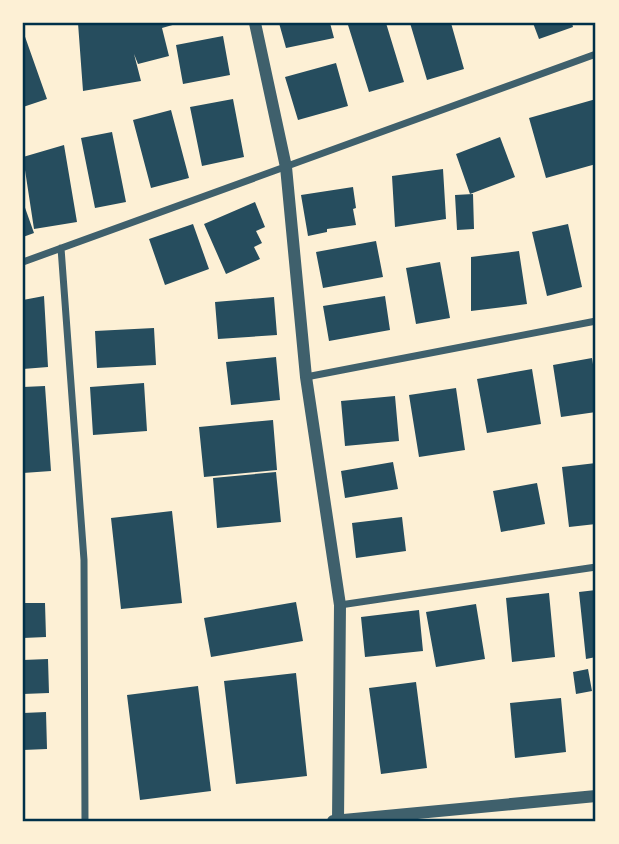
<svg xmlns="http://www.w3.org/2000/svg" width="619" height="844" font-family="Signika,sans-serif">
  <style>
    .building { fill: #264d5e }
    .lines { fill: none; stroke-linecap: round; stroke-linejoin: round }
    .minor { stroke: #3f606c; stroke-width: 7 }
    .tertiary { stroke: #3f606c; stroke-width: 12 }
    .neatline { fill: none; stroke: #003049; stroke-width: 2.5 }
  </style>
  <rect width="100%" height="100%" fill="#fdf0d5"/>
  <path class="building" d="M78 23H176V24L162 28 169 56 138 64 134 54 141 81 83 91Z
    M279 23H330L334 38 286 48Z
    M357 23H386L404 82 369 92 348 25Z
    M410 23H451L464 69 427 80Z
    M533 23H572L573 27 539 39Z
    M23 31 47 99 23 107Z
    M223 36 230 75 183 84 176 45Z
    M336 63 348 106 298 120 285 77Z
    M233 99 244 157 202 166 190 107Z
    M596 99V164L546 178 529 118Z
    M171 110 189 178 151 188 133 120Z
    M112 132 126 202 95 208 81 138Z
    M500 137 515 177 470 194 456 154Z
    M64 145 77 222 34 229 23 157Z
    M443 169 446 219 395 227 392 176Z
    M353 187 356 208 353 209 356 225 327 229V232L308 236 301 195Z
    M473 194 474 229 457 230 455 195Z
    M23 202 34 233 23 237Z
    M255 202 265 227 256 231 262 243 254 247 260 259 226 274 204 224Z
    M193 224 209 269 165 285 149 239Z
    M568 224 582 287 547 296 532 232Z
    M376 241 383 277 323 288 316 252Z
    M519 251 527 304 471 311V257Z
    M440 262 450 318 416 324 406 268Z
    M44 296 48 367 23 369V300Z
    M385 296 390 330 329 341 323 306Z
    M274 297 277 335 218 339 215 302Z
    M154 328 156 365 97 368 95 331Z
    M276 357 280 400 231 405 226 362Z
    M592 358 596 383V412L561 417 553 365Z
    M532 369 541 424 487 433 477 379Z
    M144 383 147 431 93 435 90 387Z
    M45 386 51 471 23 473V387Z
    M456 388 465 450 419 457 409 395Z
    M395 396 399 441 345 446 341 401Z
    M273 420 277 470 204 477 199 427Z
    M393 462 398 489 345 498 341 471Z
    M596 463V524L569 527 562 467Z
    M276 472 281 522 217 528 213 478Z
    M537 483 545 524 501 532 493 491Z
    M172 511 182 603 121 609 111 518Z
    M402 517 406 551 356 558 352 523Z
    M596 590V657L586 659 579 592Z
    M549 593 555 657 512 662 506 598Z
    M296 602 303 641 211 657 204 618Z
    M23 603H45L46 637 23 638Z
    M476 604 485 659 436 667 426 612Z
    M419 610 423 651 365 657 361 617Z
    M48 659 49 693 23 694V660Z
    M588 669 592 691 576 694 573 672Z
    M296 673 307 776 236 784 224 681Z
    M416 682 427 768 381 774 369 688Z
    M198 686 211 791 140 800 127 695Z
    M561 698 566 752 515 758 510 703Z
    M46 712 47 749 23 750V713Z"/>
  <g class="lines">
    <path class="minor" d="M61 248 84 560 85 821
      M23 262 596 54
      M306 377 596 321
      M340 605 596 567"/>
    <path class="tertiary" d="M255 23 286 167 306 377 340 605 338 821
      M333 821 596 796"/>
  </g>
  <rect width="619" height="844" fill="none" stroke="#fdf0d5" stroke-width="49"/>
  <rect x="24" y="24" width="570" height="796" class="neatline"/>
</svg>
